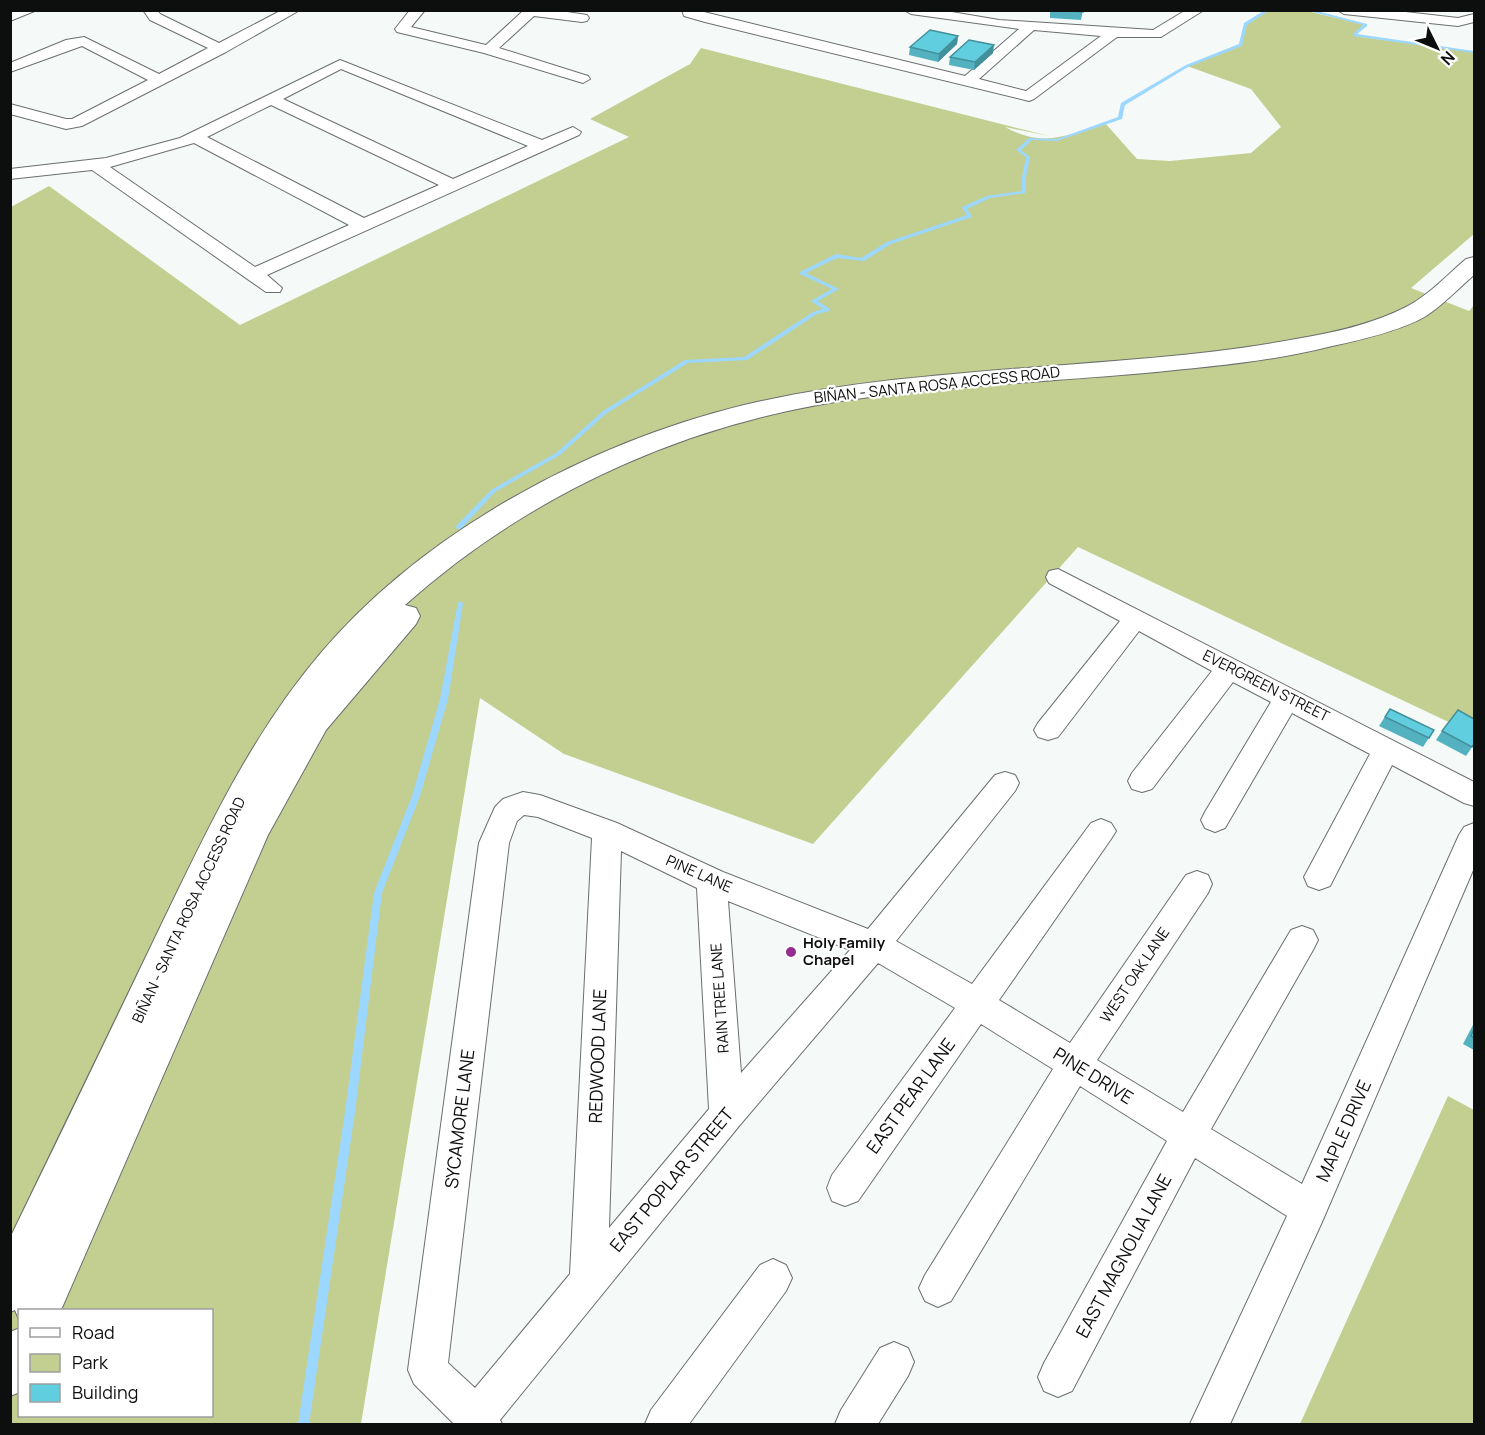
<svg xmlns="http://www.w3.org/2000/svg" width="1485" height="1435" font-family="Manrope,sans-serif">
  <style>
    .green { fill: #c3cf90; fill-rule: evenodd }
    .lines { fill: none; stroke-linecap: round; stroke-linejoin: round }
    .stream { fill: #9cd7ff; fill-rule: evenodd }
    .minor-casing { stroke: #6b6f6e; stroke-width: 2 }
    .secondary-casing { stroke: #6b6f6e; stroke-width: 2 }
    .minor { fill: #fff; fill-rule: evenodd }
    .secondary { fill: #fff; fill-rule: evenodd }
    .wall { fill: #53b1c0 }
    .shaded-wall { fill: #43909c }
    .building { fill: #60cedf; stroke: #43909c; stroke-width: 1.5 }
    .poi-dot { fill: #952c8f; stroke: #fff; stroke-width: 2 }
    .labels { text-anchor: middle; stroke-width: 4.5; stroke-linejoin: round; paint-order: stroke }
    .street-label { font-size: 15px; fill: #0d0f0e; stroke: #fff }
    .poi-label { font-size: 15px; font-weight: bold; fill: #0d0f0e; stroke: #fff; text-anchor: start }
    .near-street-label { font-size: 18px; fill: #0d0f0e; stroke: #fff }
  </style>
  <rect width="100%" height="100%" fill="#f5f9f8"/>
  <path class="green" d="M1268 11H1307L1366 25 1355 36 1474 52V234L1411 288 1469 311 1474 305V734L1078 547 813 844 564 754 480 698 361 1424H11V207L49 186 240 325 629 137 590 119 690 64 701 48 1049 136 1005 127C1043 148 1066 136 1105 123L1137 159 1170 161 1251 153 1281 127 1251 89 1187 66 1241 45 1245 24ZM20 1310H212V1416H20Z
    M1448 1096 1474 1110V1424H1300Z"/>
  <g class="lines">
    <path class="stream" d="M1265 10H1270L1247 25 1242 46 1188 67 1125 105 1122 119 1057 141 1032 140 1021 150 1030 157 1026 177V193L990 198 967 209 972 216V217L891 244 864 261 837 258 806 273 839 289 818 301 830 309V311L817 314 747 360 688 363 607 413 560 455 495 492 461 529H457L456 527 457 525 491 490 556 453 603 411 685 360 744 357 813 312 823 309 811 301 832 289 800 274V272L836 254 861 258 887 242 967 215 962 208V207L987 196 1022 191V177L1026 157 1016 150 1029 138 1057 139 1118 117 1121 103 1186 65 1239 44 1244 23Z
      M1313 10 1367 24V26L1357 34 1474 51V53L1353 36V34L1363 25 1305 10Z
      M458 602H462L463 604 448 699 420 796 382 893 355 1112 309 1424H298L345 1112 374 893 412 796 440 699Z"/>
    <g class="minor-casing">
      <path id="minor" d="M15 10H37L10 21V12Z
        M143 10H157L160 14 219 43 282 10H300L226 52 82 126 66 129 10 114V104L66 119H72L148 80 82 46 10 72V63L66 40 84 37 159 74 208 48 150 20Z
        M410 10H425L411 27 486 45 524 10H554L587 15 589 18 587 21 582 22 534 16 499 48 588 76 590 79 583 83 484 53 397 32 395 29Z
        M682 10H696L965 76 1019 29 911 14 904 10H940L999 20 1153 30 1186 10H1204L1161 37H1117L1034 99 1029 101 705 22 684 16ZM1034 30 1101 36 1026 91 979 79Z
        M1337 10H1388L1458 18 1474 14V22L1458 26 1344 14Z
        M340 60 542 140 573 127 581 132 579 135 267 275 282 288 280 292H266L92 170 10 179V169L106 158 180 138ZM341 69 528 146 453 179 283 99ZM271 105 439 185 364 218 207 137ZM194 143 349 225 255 267 110 167Z
        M1058 569 1474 782V806L1464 803 1392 765 1330 886 1319 890 1308 886 1304 877 1370 754 1292 713 1225 828 1215 832 1205 828 1201 820 1205 812 1271 702 1233 682 1152 789 1142 792 1132 789 1128 781 1132 773 1212 671 1139 631 1058 737 1048 740 1038 737 1034 730 1038 723 1120 621 1049 583 1046 577 1049 571Z
        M1005 772 1015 775 1019 783 1015 791 896 941 972 984 1091 823 1101 819 1111 823 1116 831 1111 839 999 1000 1070 1043 1186 875 1197 871 1208 875 1212 884 1208 893 1097 1060 1183 1112 1291 930 1302 926 1313 930 1318 940 1313 950 1211 1129 1302 1184 1459 835 1464 827 1474 823V868L1322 1222 1230 1424H1190L1287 1216 1195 1158 1072 1391 1058 1397 1044 1391 1038 1377 1044 1363 1167 1141 1080 1086 951 1301 938 1307 925 1301 919 1288 925 1275 1053 1069 981 1024 858 1201 845 1206 832 1201 827 1188 832 1175 955 1008 878 963 739 1126 500 1420 502 1424H454L414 1384 408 1370 479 843 495 807 503 799 523 792 540 795 617 823 723 872 868 929 995 775ZM524 815 538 817 592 838 570 1274 475 1388 448 1363 509 843 517 821ZM621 851 697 888 709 1109 609 1228ZM728 901 850 950 741 1073Z
        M773 1259 786 1265 792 1278 786 1291 689 1424H645L651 1410 760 1265Z
        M894 1342 908 1348 914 1362 908 1376 878 1424H835L841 1410 880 1348Z"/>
    </g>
    <g class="secondary-casing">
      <path id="secondary" d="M1474 257V275C1459 288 1443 305 1426 316 1401 331 1356 341 1328 347 1267 362 1207 367 1145 373 1054 381 962 385 870 397 698 418 535 489 405 605L416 608 420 616 416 624 326 730 268 835 61 1310H20V1322L15 1310 10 1312V1238C58 1140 105 1042 152 944 201 843 247 740 320 654 424 531 589 443 744 405 841 382 939 375 1038 367 1125 360 1211 355 1296 339 1333 333 1373 324 1406 307 1428 296 1447 275 1466 259Z
        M20 1328V1392L10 1396V1332Z"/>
    </g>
    <use href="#minor" class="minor"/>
    <use href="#secondary" class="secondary"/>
  </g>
  <path class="wall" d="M1050 10H1083L1081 20 1050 18Z
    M958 36 957 44 938 62 909 55 910 47Z
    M993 53 974 70 949 65 950 57Z
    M1390 709 1434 730 1423 747 1379 726Z
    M1442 731 1474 744 1466 756 1436 740Z
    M1474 1023V1050L1463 1044Z"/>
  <path class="shaded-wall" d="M958 36 957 44 938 62 939 54Z
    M994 45 993 53 974 70 975 62Z"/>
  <path class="building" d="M1062 10H1083V12Z
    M930 30 958 36 939 54 910 47Z
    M969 40 994 45 975 62 950 57Z
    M1390 709 1434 730 1429 738 1385 717Z
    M1458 710 1474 719V744L1472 747 1442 731Z
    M1474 1029V1038L1471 1036Z"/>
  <circle class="poi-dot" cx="791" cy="952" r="6"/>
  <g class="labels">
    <g class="street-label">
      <text transform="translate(937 385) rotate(-6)" y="5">BIÑAN - SANTA ROSA ACCESS ROAD</text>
      <text transform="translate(1266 686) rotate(27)" y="5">EVERGREEN STREET</text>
      <text transform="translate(699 874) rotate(24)" y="5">PINE LANE</text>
      <text transform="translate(189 910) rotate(-65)" y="5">BIÑAN - SANTA ROSA ACCESS ROAD</text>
      <text transform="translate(1135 975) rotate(-56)" y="5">WEST OAK LANE</text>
      <text transform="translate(720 998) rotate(-94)" y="5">RAIN TREE LANE</text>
    </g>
    <g class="poi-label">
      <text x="803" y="948">Holy Family<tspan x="803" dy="17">Chapel</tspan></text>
    </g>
    <g class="near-street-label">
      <text transform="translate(598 1056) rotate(-88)" y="6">REDWOOD LANE</text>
      <text transform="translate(1093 1076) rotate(32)" y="6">PINE DRIVE</text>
      <text transform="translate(911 1096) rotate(-54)" y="6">EAST PEAR LANE</text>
      <text transform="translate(460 1119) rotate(-83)" y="6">SYCAMORE LANE</text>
      <text transform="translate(1344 1131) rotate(-66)" y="6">MAPLE DRIVE</text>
      <text transform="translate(672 1180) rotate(-50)" y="6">EAST POPLAR STREET</text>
      <text transform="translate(1124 1256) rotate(-62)" y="6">EAST MAGNOLIA LANE</text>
    </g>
  </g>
  <rect width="1485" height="1435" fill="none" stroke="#0d0f0e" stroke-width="24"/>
  <rect x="18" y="1309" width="195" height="108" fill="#ffffff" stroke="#9e9f9f" stroke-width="1.5"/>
  <rect x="30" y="1328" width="30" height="9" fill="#ffffff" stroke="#9e9f9f" stroke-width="1.5"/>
  <text x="72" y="1339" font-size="18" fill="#0d0f0e">Road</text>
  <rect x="30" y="1354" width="30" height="18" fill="#c3cf90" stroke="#9e9f9f" stroke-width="1.5"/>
  <text x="72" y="1369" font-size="18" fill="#0d0f0e">Park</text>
  <rect x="30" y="1384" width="30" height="18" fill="#60cedf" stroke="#9e9f9f" stroke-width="1.5"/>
  <text x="72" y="1399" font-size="18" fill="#0d0f0e">Building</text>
  <g transform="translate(1437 48) rotate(133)" stroke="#ffffff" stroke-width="4.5" paint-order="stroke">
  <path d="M0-4.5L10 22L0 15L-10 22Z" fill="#0d0f0e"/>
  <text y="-9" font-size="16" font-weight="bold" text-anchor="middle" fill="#0d0f0e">N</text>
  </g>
</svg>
